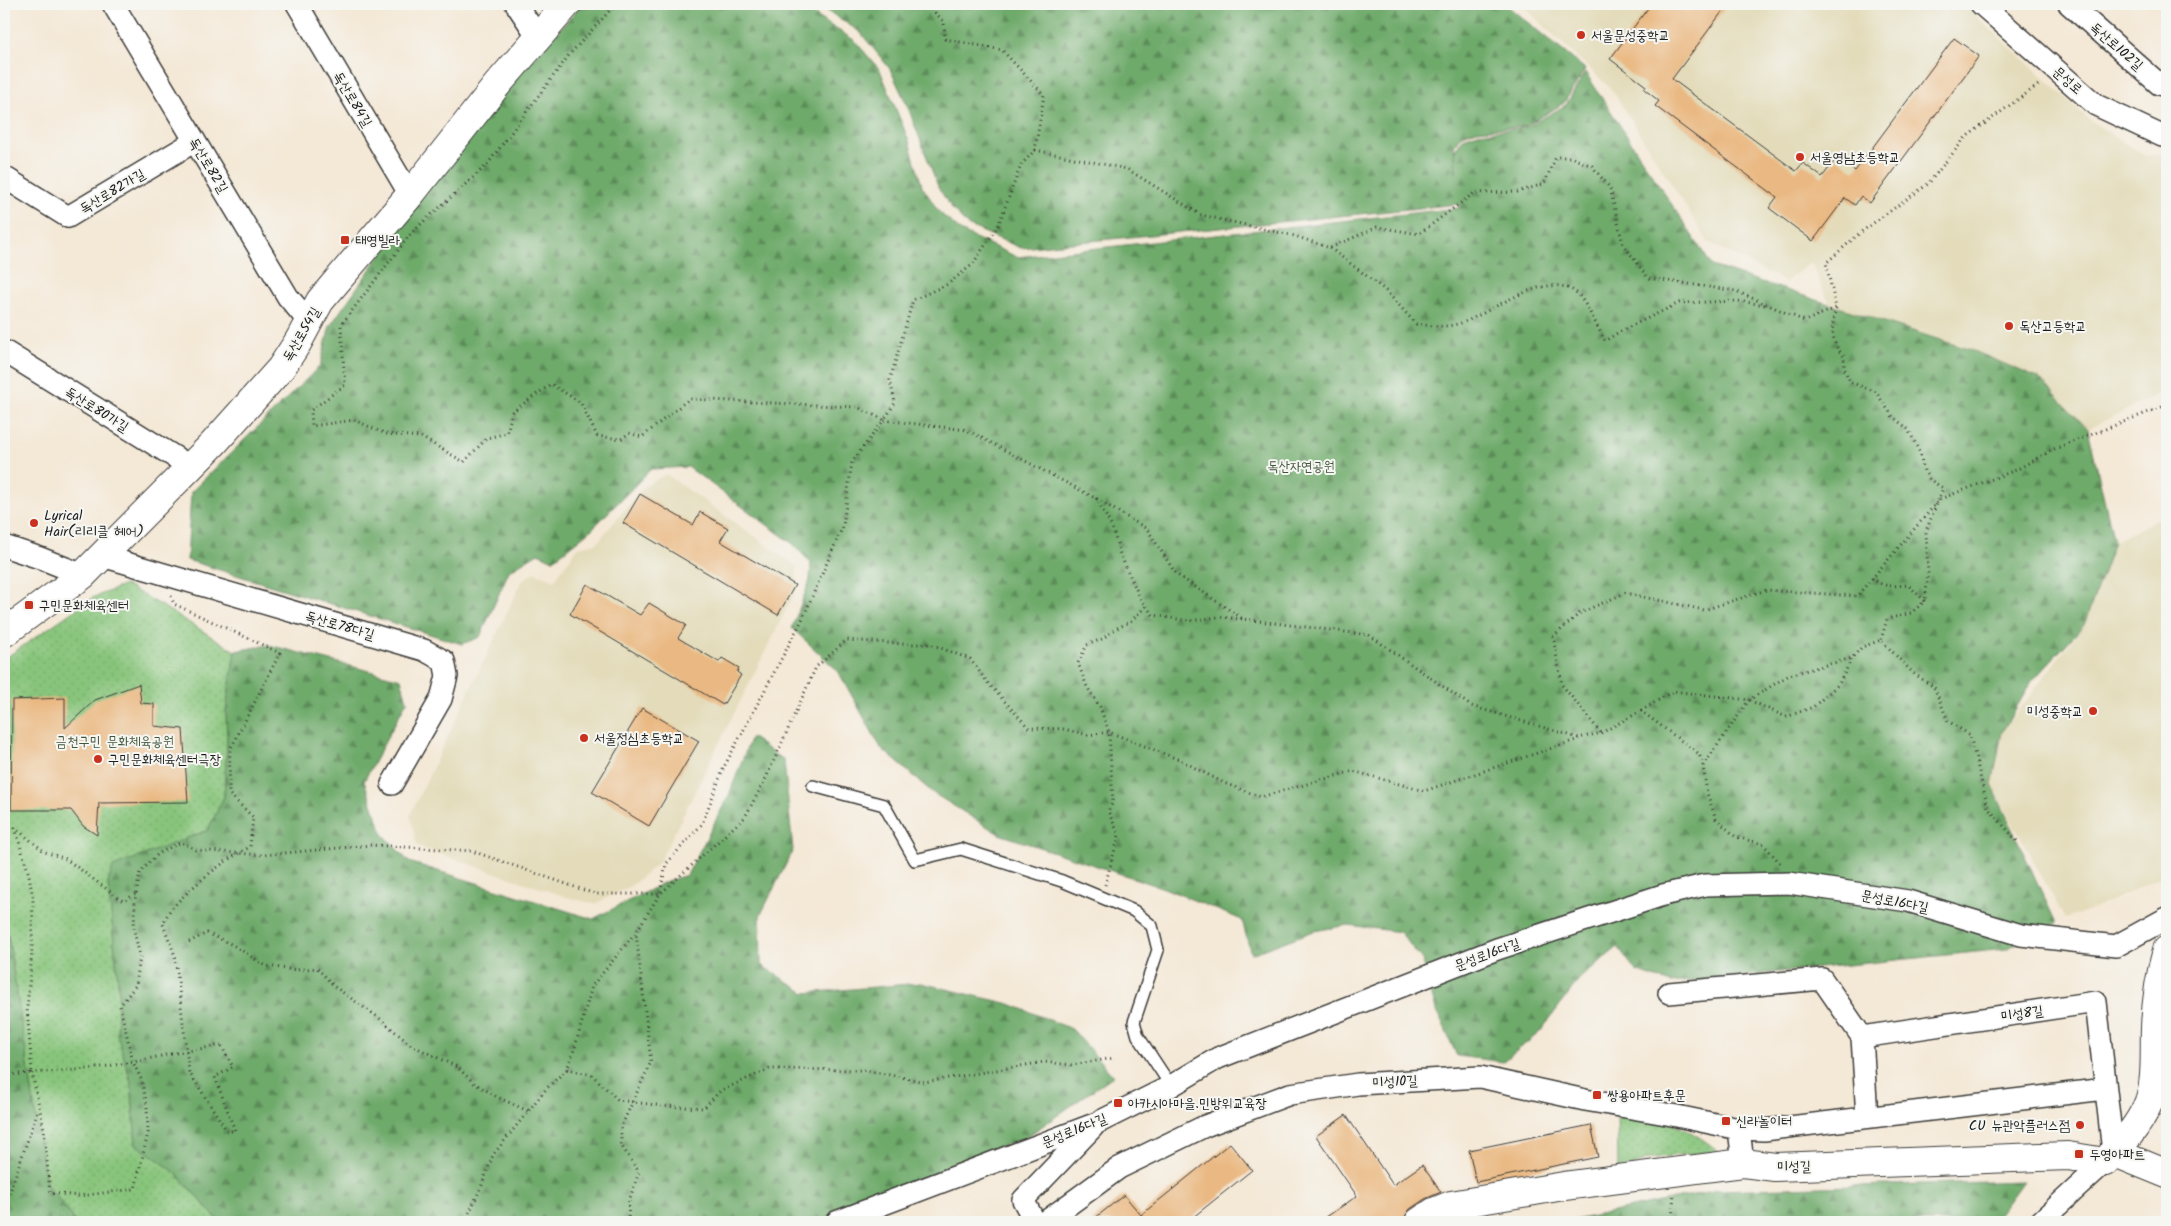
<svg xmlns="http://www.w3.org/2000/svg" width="2171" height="1226" font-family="Kalam,'Poor Story',sans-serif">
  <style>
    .built { fill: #e3dbba }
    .grass { fill: url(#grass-dots); stroke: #52704c }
    .forest { fill: url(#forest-firs); stroke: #456344 }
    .building { fill: #eab983 }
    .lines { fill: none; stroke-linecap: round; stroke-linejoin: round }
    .lane-casing { stroke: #3c3b38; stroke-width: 14 }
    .street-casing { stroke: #3c3b38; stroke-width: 24 }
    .secondary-casing { stroke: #3c3b38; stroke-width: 30 }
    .path { stroke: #3c3b38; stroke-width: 3; stroke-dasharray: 1 4; stroke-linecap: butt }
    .lane { stroke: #fff; stroke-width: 11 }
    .street { stroke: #fff; stroke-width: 21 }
    .secondary { stroke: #fff; stroke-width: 28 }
    .path-bridge { stroke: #3c3b38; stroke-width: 3; stroke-dasharray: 1 4; stroke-linecap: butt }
    .poi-dot { fill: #c8321e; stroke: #f6f6f2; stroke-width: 2 }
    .labels { text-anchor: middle; stroke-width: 4; stroke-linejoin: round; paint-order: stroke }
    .poi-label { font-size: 14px; fill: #1c1c1c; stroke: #f6f6f2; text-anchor: start }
    .street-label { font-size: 14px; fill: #1c1c1c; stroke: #f6f6f2 }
    .park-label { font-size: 14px; fill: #42573d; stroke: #f6f6f2 }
  </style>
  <defs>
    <pattern id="grass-dots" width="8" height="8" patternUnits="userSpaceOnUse" patternTransform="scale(1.25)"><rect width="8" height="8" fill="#88c57b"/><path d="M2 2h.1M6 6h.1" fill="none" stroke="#75a96a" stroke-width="1.8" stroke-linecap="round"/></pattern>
    <pattern id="forest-firs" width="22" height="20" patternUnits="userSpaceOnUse" patternTransform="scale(1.25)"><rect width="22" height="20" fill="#6eaa6b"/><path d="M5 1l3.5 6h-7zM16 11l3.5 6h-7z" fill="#5a8a57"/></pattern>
  </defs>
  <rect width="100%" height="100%" fill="#f6f6f2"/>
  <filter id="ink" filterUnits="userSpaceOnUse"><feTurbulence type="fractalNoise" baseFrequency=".02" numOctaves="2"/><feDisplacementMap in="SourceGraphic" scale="10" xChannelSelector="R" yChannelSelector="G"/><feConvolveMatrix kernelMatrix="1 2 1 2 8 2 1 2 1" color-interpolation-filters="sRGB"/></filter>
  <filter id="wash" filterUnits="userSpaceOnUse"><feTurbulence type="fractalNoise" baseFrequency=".0096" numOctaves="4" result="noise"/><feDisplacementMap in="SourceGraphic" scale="20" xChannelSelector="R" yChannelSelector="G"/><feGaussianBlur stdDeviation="1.12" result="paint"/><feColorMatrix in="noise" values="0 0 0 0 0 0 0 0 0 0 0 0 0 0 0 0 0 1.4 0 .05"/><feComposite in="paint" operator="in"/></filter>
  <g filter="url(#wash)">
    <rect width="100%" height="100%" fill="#f4e8d6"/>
    <path class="built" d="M1521 4H1963L2092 122 2145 156 2167 153V390L2088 429 1910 484 1811 262 1785 282 1708 242 1613 91Z
      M666 474 796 566 798 586 660 861 632 885 595 904 567 897 417 846 410 815 522 581 534 572 555 580 578 547 597 543 644 487Z
      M2167 514V874L2098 907 2065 919 1992 785 2002 732 2084 625 2114 542Z"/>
    <path class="grass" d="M125 585 157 603 235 651 226 711 227 740 224 797 208 830 114 867 108 883 119 992 117 1034 131 1082 136 1144 175 1172 218 1220 216 1222H76L46 1183 4 910V659L92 598Z
      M1617 1114C1660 1118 1684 1123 1718 1151L1653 1158 1618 1170Z"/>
    <path class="forest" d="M582 4H800L825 22 854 40 880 70 909 141 922 186 939 212 962 232 1017 257 1459 208V204L1021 248 967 225 954 211 939 189 907 105 890 69 860 32 817 4H1505L1585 69 1564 103 1526 126 1477 130 1460 136 1454 146 1456 173 1455 150 1463 138 1478 133 1527 127 1566 105 1585 72 1712 266 1974 351 2040 379 2088 429 2114 542 2084 625 2032 681 2002 732 1992 785 2056 923 2006 949 1671 983 1636 971 1618 947 1580 978 1540 1032 1503 1062 1457 1056 1435 1007 1423 961 1400 932 1348 925 1314 931 1251 954 1242 920 1164 888 999 834 933 793 881 748 838 671 792 628 810 580 811 563 792 543 688 467 651 469 592 529 553 560 538 553 509 571 480 637 462 644 187 560 191 492 320 366 330 326 417 203 495 102Z
      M269 645 401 679 407 701 364 781 383 834 409 862 593 919 667 881 687 875 729 795 751 737 784 761 793 850 760 916 761 965 805 993 921 983 1010 1004 1072 1029 1113 1076 1024 1139 979 1154 818 1222H216L218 1220 175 1172 136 1144 131 1082 117 1034 119 992 108 883 113 867 208 830 224 797 227 740 226 711 235 651Z
      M4 910 46 1183 76 1222H4Z
      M2023 1181 1993 1222H1565L1717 1190Z"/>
    <g id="blocks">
      <path class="building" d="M1651 4H1728L1672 79 1796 171 1803 163 1822 177 1837 158 1855 171 1954 38 1979 56 1870 203 1861 196 1855 205 1845 198 1813 241 1769 208 1777 197 1655 106 1659 101 1644 89 1646 86 1610 59Z
        M640 494 693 525 700 512 728 528 720 541 795 585 778 615 623 523Z
        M587 584 640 615 649 603 686 625 678 638 719 662 722 658 739 668 737 672 741 675 723 705 570 614Z
        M139 684 141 703 154 704V726L183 729 188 802 99 803 97 835 83 826 71 810H11L12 700 65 698V728L95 700Z
        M642 708 699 741 649 826 592 792Z
        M1346 1115 1393 1185 1422 1165 1441 1192 1425 1199 1410 1209 1404 1218 1399 1222H1319L1357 1196 1316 1136Z
        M1591 1125 1598 1157 1476 1182 1469 1150Z
        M1230 1143 1252 1170 1187 1222H1090L1124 1195 1141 1215Z"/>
    </g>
  </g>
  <g filter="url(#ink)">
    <use href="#blocks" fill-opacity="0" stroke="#3c3b38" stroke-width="1"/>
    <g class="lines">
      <g class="lane-casing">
        <path id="lane" d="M813 786 884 805 915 860 961 849 1062 881 1134 911 1152 926 1158 950 1134 1022 1138 1036 1171 1086"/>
      </g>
      <g class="street-casing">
        <path id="street" d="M113 4 288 297 309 322
          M297 4 410 195
          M516 4 538 37
          M1981 4 2096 105 2162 136 2167 134
          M2069 4 2159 84 2167 86
          M4 177 68 217 195 141
          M4 351 191 467
          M4 546 40 558 83 575
          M102 556 424 650 444 661 447 676 441 699 392 784
          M1669 993 1822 979 1862 1037 2096 1002 2113 1152
          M1862 1037 1867 1117
          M1739 1129 1764 1130 2105 1089
          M836 1222 1097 1123 1171 1086 1218 1058 1497 949 1663 895 1705 885 1789 883 1908 901 2021 935 2116 946 2167 918
          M1035 1222 1023 1200 1093 1127
          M1045 1222 1119 1168 1205 1126 1290 1094 1358 1084 1480 1077 1585 1100 1672 1115 1739 1129 1743 1163
          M2040 1222 2105 1162"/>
      </g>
      <g class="secondary-casing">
        <path id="secondary" d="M4 633 83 575 213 444 281 368 298 342 320 301 410 195 497 85 567 4
          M2113 1152 2167 1174
          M1419 1222 1434 1212 1451 1205 1564 1186 1743 1163 1775 1167 2068 1156 2105 1162C2122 1144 2138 1127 2148 1104 2157 1081 2154 1052 2155 1028 2156 999 2159 978 2167 950"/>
      </g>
      <path class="path" d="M616 4 569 55 487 165 412 232 341 325 345 385 311 410 312 426 354 420 386 434 421 437 464 462 487 438 507 433 512 412 551 384 581 403 597 436 621 439 629 433 642 437 689 399 857 407 884 420 895 403 890 380 913 300 948 284 972 265 998 226 1021 165 1035 150 1044 95 1002 50 945 39 944 22 927 4
        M1035 150 1127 169 1201 215 1295 236 1330 248 1377 227 1419 234 1474 193 1517 192 1544 184 1556 157H1570L1592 166 1610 188 1623 244 1648 278 1736 291 1805 321 1836 308 1826 263 1861 232 1928 184 1966 137 2041 83
        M1330 248 1385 290 1416 324C1431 326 1446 328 1461 323 1492 313 1547 267 1578 294 1585 301 1599 330 1605 341L1619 332 1679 303 1738 301 1765 305
        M1836 308C1831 325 1830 343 1844 356V368L1850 382 1876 392 1893 417 1908 429 1920 453 1924 471 1930 480 1943 488 1926 531 1928 574 1925 601
        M1096 498 1112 527 1120 554 1141 600 1153 615 1189 621 1218 617 1243 619
        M1872 578C1883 588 1894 586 1908 585L1925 601 1911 613 1887 619 1881 640
        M171 596 174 604 280 653 230 750 229 794 253 817 250 847C225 859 192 886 173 907 168 912 166 918 163 924L175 956 189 1072 227 1131H235L215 1077 233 1067 221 1045
        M1641 711 1673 691 1749 700 1786 717 1813 707 1839 684 1852 658
        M1601 733 1641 711 1699 754 1703 765
        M1780 863 1763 844 1736 837 1716 819 1707 793 1703 766 1749 700 1789 675 1852 658 1862 647 1881 640 1913 673 1934 687 1948 721 1970 735 1988 808 2018 842
        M1105 885 1119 835 1108 811 1113 802 1109 732 1100 707 1087 687 1078 663 1087 645 1102 639 1115 629 1130 622 1146 606
        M189 942 207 933 233 945 266 966 296 970 317 968 335 987 379 1018 411 1045 457 1067 474 1083 497 1097 528 1111
        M171 1054 133 1062 89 1069 32 1073 44 1129 50 1193 79 1196 135 1189 148 1133 147 1106 142 1081 133 1062 120 1006 136 985 140 957 134 930 135 900 140 872 159 853 181 842 196 850 263 855 371 845 472 851 595 894H660L745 817 766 778 816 667 847 640 903 644H930L970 659 988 683 1029 728 1064 729 1088 735 1109 732 1180 760 1224 783 1261 797 1353 771 1424 791 1579 739
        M567 1069 592 1075 618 1100 663 1106 704 1108 720 1091 769 1069 865 1070 925 1082 1044 1062 1072 1065 1114 1058
        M4 1075 32 1073 27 1007 32 953 33 898 29 875 15 828 45 852 66 859 123 901 136 894
        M4 1202 9 1194 38 1110
        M465 1222 482 1185 493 1155 546 1089 567 1069 575 1047 592 986 636 932 660 894 666 864 702 824 724 767 802 620 843 526 852 462 884 420 967 430 1095 498 1147 529 1176 574 1243 619 1369 635 1471 706 1579 738 1601 733 1562 685 1553 637 1580 613 1625 593 1704 610 1766 590 1857 596 1940 499 2016 470 2054 449 2167 405
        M628 1222 629 1201 639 1172 621 1145V1127L651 1062 636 933
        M1672 1222 1674 1193"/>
      <use href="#lane" class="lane"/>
      <use href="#street" class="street"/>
      <use href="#secondary" class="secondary"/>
      <path class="path-bridge" d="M171 1054 221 1045"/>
    </g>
  </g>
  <g class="poi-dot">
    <circle cx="1581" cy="35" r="5"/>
    <circle cx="1800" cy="157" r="5"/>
    <rect x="340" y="235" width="10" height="10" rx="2.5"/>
    <circle cx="2009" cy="326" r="5"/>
    <circle cx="34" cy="523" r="5"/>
    <rect x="24" y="600" width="10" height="10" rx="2.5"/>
    <circle cx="2093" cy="711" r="5"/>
    <circle cx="584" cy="738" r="5"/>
    <circle cx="98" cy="759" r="5"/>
    <rect x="1592" y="1090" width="10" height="10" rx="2.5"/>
    <rect x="1113" y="1098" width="10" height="10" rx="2.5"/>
    <rect x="1721" y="1116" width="10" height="10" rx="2.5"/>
    <circle cx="2080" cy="1125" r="5"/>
    <rect x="2074" y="1149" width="10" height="10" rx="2.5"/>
  </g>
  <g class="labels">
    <g class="poi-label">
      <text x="1591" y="40">서울문성중학교</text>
      <text x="1810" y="162">서울영남초등학교</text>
      <text x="355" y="245">태영빌라</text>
      <text x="2019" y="331">독산고등학교</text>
      <text x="44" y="520">Lyrical<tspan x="44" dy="16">Hair(리리클 헤어)</tspan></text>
      <text x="39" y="610">구민문화체육센터</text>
      <text x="2083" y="716" text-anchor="end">미성중학교</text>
      <text x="594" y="743">서울정심초등학교</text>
      <text x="108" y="764">구민문화체육센터극장</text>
      <text x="1607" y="1100">쌍용아파트후문</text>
      <text x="1128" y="1108">아카시아마을.민방위교육장</text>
      <text x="1736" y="1126">신라놀이터</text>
      <text x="2070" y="1130" text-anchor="end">CU 뉴관악플러스점</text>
      <text x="2089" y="1159">두영아파트</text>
    </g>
    <g class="street-label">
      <text transform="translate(2117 46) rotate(41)" y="5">독산로102길</text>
      <text transform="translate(2068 80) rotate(41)" y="5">문성로</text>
      <text transform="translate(353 99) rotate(59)" y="5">독산로84길</text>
      <text transform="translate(209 165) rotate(59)" y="5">독산로82길</text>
      <text transform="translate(112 191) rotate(-31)" y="5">독산로82가길</text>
      <text transform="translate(301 334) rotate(-60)" y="5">독산로54길</text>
      <text transform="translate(97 409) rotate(32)" y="5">독산로80가길</text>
      <text transform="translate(340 625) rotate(16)" y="5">독산로78다길</text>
      <text transform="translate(1895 901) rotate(11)" y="5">문성로16다길</text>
      <text transform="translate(1487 954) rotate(-20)" y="5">문성로16다길</text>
      <text transform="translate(2022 1013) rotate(-8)" y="5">미성8길</text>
      <text transform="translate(1395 1081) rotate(-3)" y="5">미성10길</text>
      <text transform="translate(1074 1130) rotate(-22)" y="5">문성로16다길</text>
      <text transform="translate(1794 1166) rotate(-1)" y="5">미성길</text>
    </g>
    <g class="park-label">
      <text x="1301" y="471">독산자연공원</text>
      <text x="115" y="746">금천구민 문화체육공원</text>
    </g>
  </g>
  <rect width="2171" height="1226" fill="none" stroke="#f6f6f2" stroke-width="20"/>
</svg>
